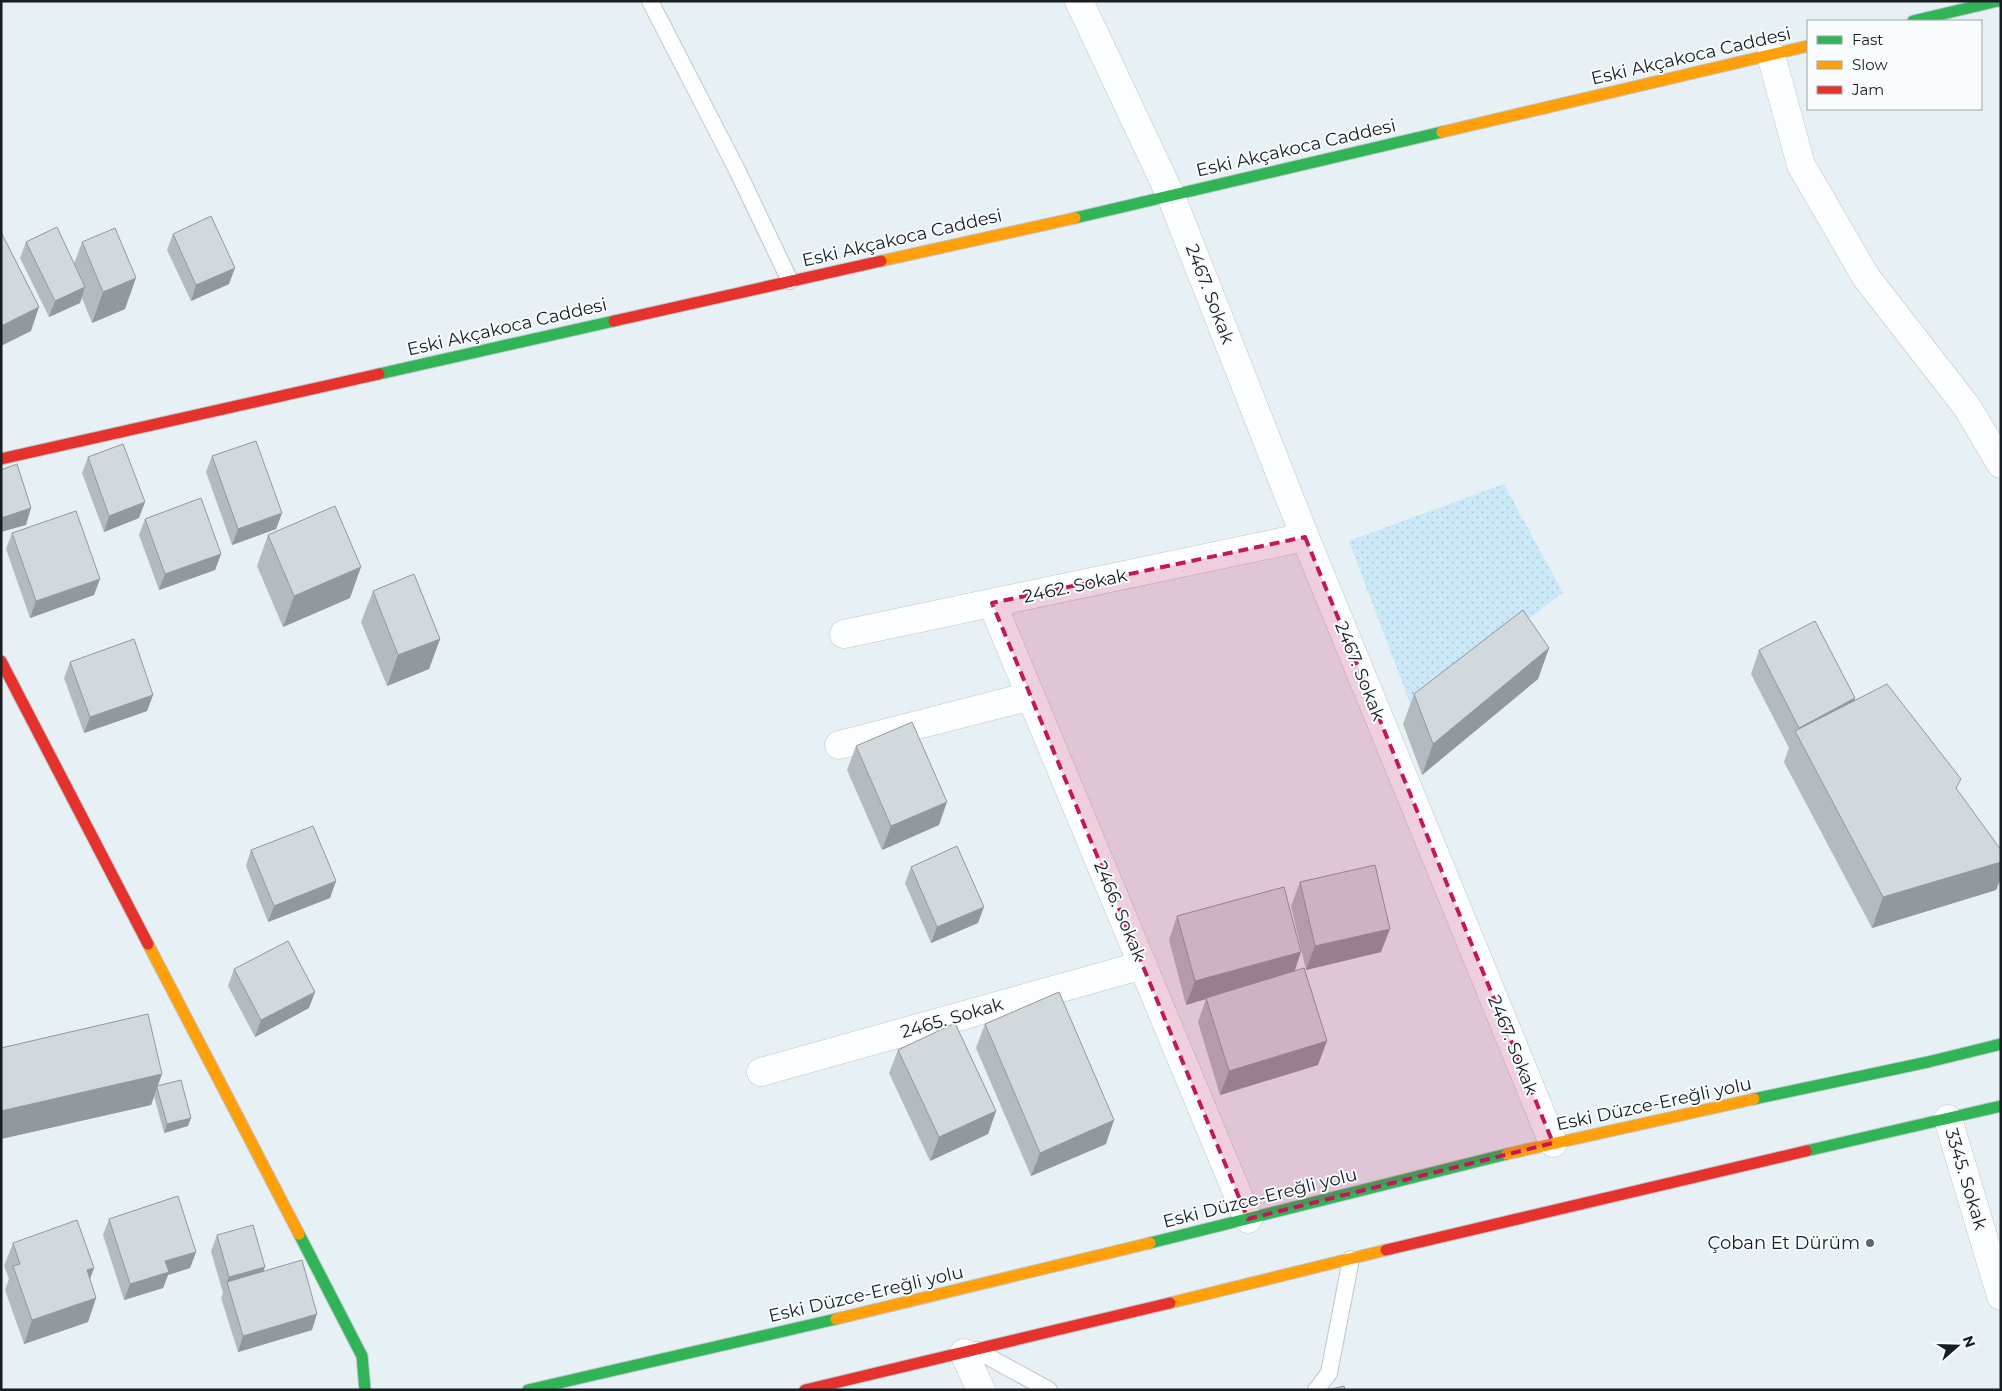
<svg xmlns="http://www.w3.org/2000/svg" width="2002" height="1391" font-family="Montserrat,sans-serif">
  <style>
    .grass { fill: url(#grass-dots) }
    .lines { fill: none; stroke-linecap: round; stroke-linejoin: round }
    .lane-casing { stroke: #bec6ca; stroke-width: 18 }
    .street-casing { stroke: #bec6ca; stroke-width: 29 }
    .fast-casing { stroke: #bec6ca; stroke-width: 13 }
    .slow-casing { stroke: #bec6ca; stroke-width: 13 }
    .jam-casing { stroke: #bec6ca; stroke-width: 13 }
    .lane { stroke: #fbfdfe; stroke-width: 16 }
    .street { stroke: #fbfdfe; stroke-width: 28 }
    .fast { stroke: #30b455; stroke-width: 11 }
    .slow { stroke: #ff9f0a; stroke-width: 11 }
    .jam { stroke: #e5322d; stroke-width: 11 }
    .wall { fill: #b4bbbe }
    .shaded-wall { fill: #92989b }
    .building { fill: #d1d9dd; stroke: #92989b }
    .marked { fill: #c2185b; fill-opacity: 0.2; stroke: #c2185b; stroke-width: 4; stroke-dasharray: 10 6; stroke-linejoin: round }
    .poi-dot { fill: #5f676b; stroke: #f8fcfe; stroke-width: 2 }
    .labels { text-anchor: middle; stroke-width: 4; stroke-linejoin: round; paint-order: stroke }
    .street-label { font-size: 18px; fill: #171d20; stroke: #f8fcfe }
    .poi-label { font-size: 18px; fill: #171d20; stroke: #f8fcfe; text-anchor: end }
  </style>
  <defs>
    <pattern id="grass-dots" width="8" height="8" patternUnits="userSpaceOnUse" patternTransform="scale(1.25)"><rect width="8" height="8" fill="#cbe8f8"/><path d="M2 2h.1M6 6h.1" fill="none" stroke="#aec7d4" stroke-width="1.8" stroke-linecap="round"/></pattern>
  </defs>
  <rect width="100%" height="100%" fill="#e6f0f5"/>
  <path class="grass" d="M1504 484 1563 593 1411 706 1349 541Z"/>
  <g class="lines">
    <g class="lane-casing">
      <path id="lane" d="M650 1 737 170 790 281
        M976 1350 1049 1390
        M1316 1390 1329 1373 1351 1259"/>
    </g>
    <g class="street-casing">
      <path id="street" d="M1079 1 1171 196 1305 537 1553 1143
        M1771 55 1801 165 1866 277 1967 407 2001 464
        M992 603 1248 1219
        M844 634 1305 537
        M839 745 1031 696
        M761 1072 1143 965
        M1948 1119 2001 1296
        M964 1353 981 1390"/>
    </g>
    <g class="fast-casing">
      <path id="fast" d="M1913 21 1998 1
        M1075 218 1442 132
        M379 374 614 321
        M1754 1099 1928 1062 2001 1044
        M1806 1151 2001 1106
        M299 1234 362 1356 365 1390
        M1150 1243 1507 1154
        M528 1390 836 1319"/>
    </g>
    <g class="slow-casing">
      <path id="slow" d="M1442 132 1808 46
        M881 261 1075 218
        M148 944 299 1234
        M1507 1154 1754 1099
        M1170 1303 1386 1250
        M836 1319 1150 1243"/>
    </g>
    <g class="jam-casing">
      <path id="jam" d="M614 321 881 261
        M1 459 379 374
        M1 661 148 944
        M1386 1250 1806 1151
        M805 1390 1170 1303"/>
    </g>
    <use href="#lane" class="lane"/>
    <use href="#street" class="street"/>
    <use href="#fast" class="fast"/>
    <use href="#slow" class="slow"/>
    <use href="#jam" class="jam"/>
  </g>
  <path class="wall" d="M173 234 229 284 191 301 167 250Z
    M26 242 74 264 82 242 125 309 92 323 82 298 80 303 49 317 20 258Z
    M212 456 282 513 276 529 232 545 206 472Z
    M88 457 139 518 104 532 82 473Z
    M145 519 221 554 215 570 159 590 139 535Z
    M12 533 94 595 30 618 6 549Z
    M268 535 350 598 283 627 257 566Z
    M373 591 440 639 429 669 387 686 361 622Z
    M1549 648 1538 679 1422 775 1403 724 1414 694Z
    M1759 650 1855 698 1854 701 1957 790 2001 850V878L1996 890 1872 928 1784 762 1789 748 1751 674Z
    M70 662 153 695 147 711 84 733 64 678Z
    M856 746 939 825 882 850 847 770Z
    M251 850 336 881 330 898 268 922 246 866Z
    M911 867 978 923 931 943 905 883Z
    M1300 882 1381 952 1306 970 1291 906Z
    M1177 916 1295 971 1318 1065 1220 1095 1198 1022 1206 999 1186 1005 1169 940Z
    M234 969 309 1008 255 1037 228 986Z
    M985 1024 1106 1144 1031 1176 976 1048Z
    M1 1048 162 1074 157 1086 188 1126 164 1133 154 1096 151 1105 1 1139Z
    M898 1050 996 1111 988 1134 930 1161 889 1073Z
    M109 1219 196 1252 190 1268 168 1275 163 1288 124 1300 103 1235Z
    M217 1235 264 1271 312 1330 238 1352 221 1298 223 1293 211 1251Z
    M13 1243 94 1268 90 1279 96 1298 88 1322 24 1344 5 1290 9 1279 4 1266Z"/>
  <path class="shaded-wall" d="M235 268 229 284 191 301 196 285Z
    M136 278 125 309 92 323 103 292Z
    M85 287 80 303 49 317 55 301Z
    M39 307 31 331 1 346V326Z
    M145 502 139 518 104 532 109 516Z
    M31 508 26 525 1 532V518Z
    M282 513 276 529 232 545 238 529Z
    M221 554 215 570 159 590 165 574Z
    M361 567 350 598 283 627 294 596Z
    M100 579 94 595 30 618 36 601Z
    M440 639 429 669 387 686 398 655Z
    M1549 648 1538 679 1422 775 1433 744Z
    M153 695 147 711 84 733 90 717Z
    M1855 698 1847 722 1797 735 1799 728Z
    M947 802 939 825 882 850 891 826Z
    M2001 862V878L1996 890 1872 928 1883 897Z
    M336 881 330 898 268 922 274 906Z
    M984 907 978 923 931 943 937 927Z
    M1390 929 1381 952 1306 970 1315 946Z
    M1301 952 1293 976 1206 998V999L1186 1005 1195 981Z
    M315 992 309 1008 255 1037 261 1020Z
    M1327 1041 1318 1065 1220 1095 1229 1071Z
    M162 1074 151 1105 1 1139V1111Z
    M996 1111 988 1134 930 1161 939 1137Z
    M191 1118 188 1126 164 1133 167 1124Z
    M1114 1120 1106 1144 1031 1176 1040 1153Z
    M196 1252 190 1268 168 1275 163 1288 124 1300 130 1284 165 1261Z
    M265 1267 259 1283 227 1282 229 1277Z
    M94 1268 85 1292 87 1270Z
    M96 1298 88 1322 24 1344 32 1320Z
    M317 1314 312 1330 238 1352 243 1336Z"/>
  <path class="building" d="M211 216 235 268 196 285 173 234Z
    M57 227 85 287 55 301 26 242Z
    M115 228 136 278 103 292 82 242Z
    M1 232 39 307 1 326Z
    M256 441 282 513 238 529 212 456Z
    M123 444 145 502 109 516 88 457Z
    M17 464 31 508 1 518V470Z
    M201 498 221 554 165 574 145 519Z
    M335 506 361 567 294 596 268 535Z
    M76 511 100 579 36 601 12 533Z
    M414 574 440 639 398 655 373 591Z
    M1523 610 1549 648 1433 744 1414 694Z
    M1815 621 1855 698 1799 728 1759 650Z
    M134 639 153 695 90 717 70 662Z
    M1887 684 1961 779 1956 788 2001 850V862L1883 897 1795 731Z
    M912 722 947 802 891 826 856 746Z
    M313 826 336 881 274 906 251 850Z
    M957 846 984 907 937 927 911 867Z
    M1375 865 1390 929 1315 946 1300 882Z
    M1284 887 1301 952 1195 981 1177 916Z
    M288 941 315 992 261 1020 234 969Z
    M1304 968 1327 1041 1229 1071 1206 998Z
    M1059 992 1114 1120 1040 1153 985 1024Z
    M148 1014 162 1074 1 1111V1048Z
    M955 1023 996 1111 939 1137 898 1050Z
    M181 1080 191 1118 167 1124 157 1088V1086Z
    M178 1196 196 1252 165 1261 169 1272 130 1284 109 1219Z
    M77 1220 94 1268 87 1270 96 1298 32 1320 13 1266 20 1264 13 1243Z
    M253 1225 265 1267 229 1277 217 1235Z
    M302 1260 317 1314 243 1336 227 1282Z
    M1344 1386 1345 1390H1328Z"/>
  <path class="marked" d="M1305 537 1553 1143 1248 1219 992 603Z"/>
  <circle class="poi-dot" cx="1870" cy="1243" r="5"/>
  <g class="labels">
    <g class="street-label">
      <text transform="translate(1691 56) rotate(-13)" y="6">Eski Akçakoca Caddesi</text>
      <text transform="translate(1296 148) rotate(-13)" y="6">Eski Akçakoca Caddesi</text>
      <text transform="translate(902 238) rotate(-13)" y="6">Eski Akçakoca Caddesi</text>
      <text transform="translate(1210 294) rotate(69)" y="6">2467. Sokak</text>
      <text transform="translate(507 327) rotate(-13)" y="6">Eski Akçakoca Caddesi</text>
      <text transform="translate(1075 586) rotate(-12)" y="6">2462. Sokak</text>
      <text transform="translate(1360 671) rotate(68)" y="6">2467. Sokak</text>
      <text transform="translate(1120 911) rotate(67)" y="6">2466. Sokak</text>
      <text transform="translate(952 1018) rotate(-16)" y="6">2465. Sokak</text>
      <text transform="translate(1513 1045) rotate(68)" y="6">2467. Sokak</text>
      <text transform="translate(1654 1104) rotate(-12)" y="6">Eski Düzce-Ereğli yolu</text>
      <text transform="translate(1966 1179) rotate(73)" y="6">3345. Sokak</text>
      <text transform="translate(1260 1198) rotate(-14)" y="6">Eski Düzce-Ereğli yolu</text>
      <text transform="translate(866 1294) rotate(-13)" y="6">Eski Düzce-Ereğli yolu</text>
    </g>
    <g class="poi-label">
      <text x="1860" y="1249">Çoban Et Dürüm</text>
    </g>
  </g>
  <rect width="2002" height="1391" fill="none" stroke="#171d20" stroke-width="5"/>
  <rect x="1807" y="20" width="175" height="90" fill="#f8fcfe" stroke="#9ea3a5"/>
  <rect x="1817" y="36" width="25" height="8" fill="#30b455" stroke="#9ea3a5"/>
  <text x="1852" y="45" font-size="15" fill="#171d20">Fast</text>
  <rect x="1817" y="61" width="25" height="8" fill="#ff9f0a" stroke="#9ea3a5"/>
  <text x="1852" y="70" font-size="15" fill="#171d20">Slow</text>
  <rect x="1817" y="86" width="25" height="8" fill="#e5322d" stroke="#9ea3a5"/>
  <text x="1852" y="95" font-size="15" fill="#171d20">Jam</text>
  <g transform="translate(1957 1346) rotate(70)" stroke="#f8fcfe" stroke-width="4" paint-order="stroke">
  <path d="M0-4L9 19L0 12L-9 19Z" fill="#171d20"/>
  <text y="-8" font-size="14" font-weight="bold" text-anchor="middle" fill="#171d20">N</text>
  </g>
</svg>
